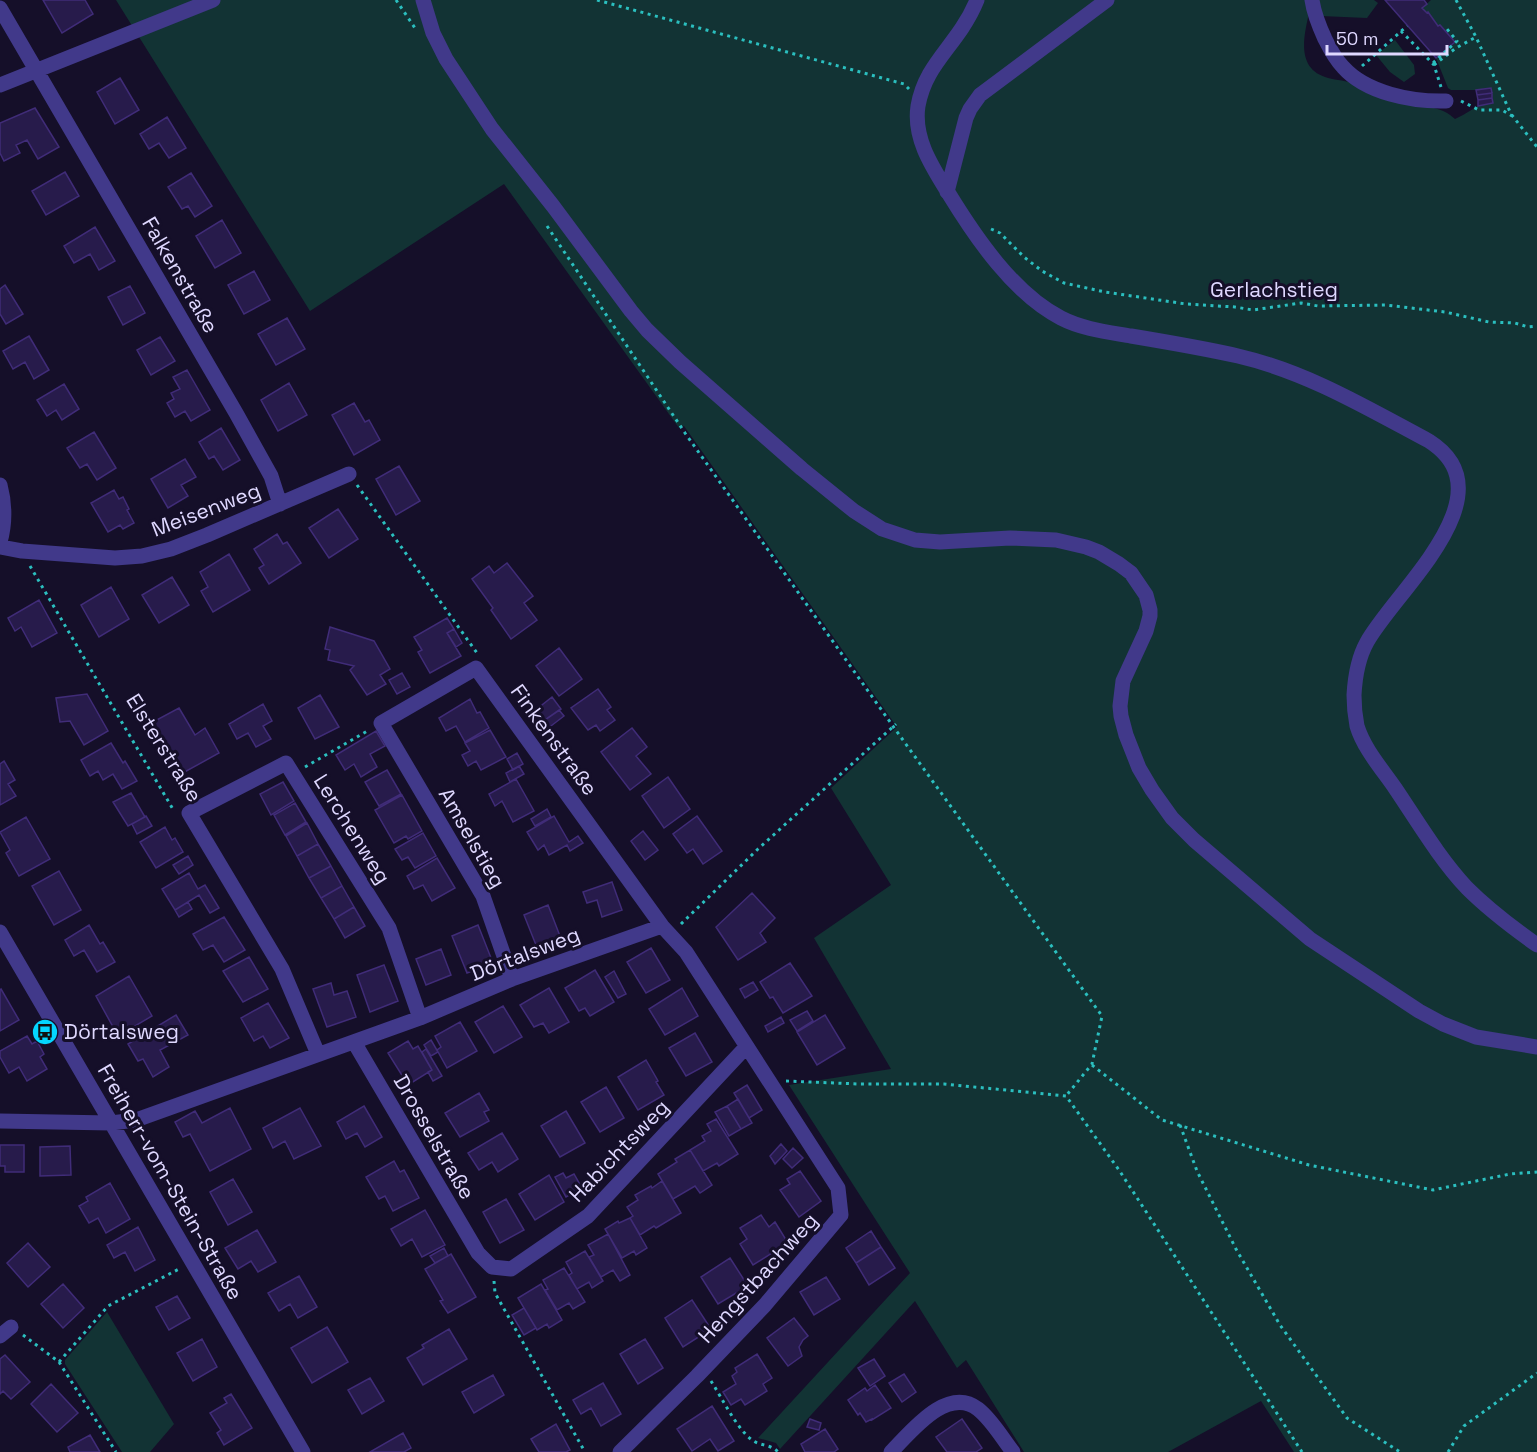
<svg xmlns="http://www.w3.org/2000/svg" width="1537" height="1452" font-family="'Space Grotesk',sans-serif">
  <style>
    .green { fill: #123334 }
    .building { fill: #271b4b; stroke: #402c78; stroke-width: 1.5 }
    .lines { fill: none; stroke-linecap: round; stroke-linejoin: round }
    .path { stroke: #2bbfbf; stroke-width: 3; stroke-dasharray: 3 4.5; stroke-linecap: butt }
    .minor { stroke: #41398a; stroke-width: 15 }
    .labels { text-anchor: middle; stroke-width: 6; stroke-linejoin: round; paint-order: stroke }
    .street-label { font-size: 21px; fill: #dfd8ff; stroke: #150f29 }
    .poi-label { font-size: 21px; fill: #dfd8ff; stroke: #150f29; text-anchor: start }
  </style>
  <rect width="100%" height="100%" fill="#150f29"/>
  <path class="green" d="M116 0H1374L1378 3 1367 18 1321 16 1309 13C1304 36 1296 67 1325 77 1333 80 1343 80 1352 83 1371 89 1389 98 1408 103 1424 106 1443 107 1455 119L1463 115 1478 106 1493 103 1491 88 1476 90H1451L1448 88 1436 58 1455 41 1440 25 1438 26 1428 12 1427 13 1422 8 1431 0H1537V1452H1294L1261 1401 1168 1452H1024L966 1360 957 1368 915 1301 780 1449 776 1443 758 1438 910 1273 789 1085 891 1069 814 938 891 885 831 788 897 727 684 426 679 428 504 184 310 311Z
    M1395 40 1414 65 1415 74 1404 82 1390 72 1376 55Z
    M107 1312 174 1424 150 1452H122L65 1364V1360Z"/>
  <path class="building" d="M43 0H85L93 14 62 33Z
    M1385 0H1424L1427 4 1422 8 1427 13 1428 12 1438 26 1440 25 1455 42 1436 58Z
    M120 78 139 110 115 124 97 92Z
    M1491 88 1492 93 1477 95 1476 90Z
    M1492 93V98L1478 100 1477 95Z
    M1492 98 1493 103 1478 106V100Z
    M35 108 59 147 38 159 27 140 16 145 20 153 4 161 0 153V123Z
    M167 117 186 148 169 158 159 143 149 149 140 134Z
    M65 172 79 196 46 215 32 191Z
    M191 173 212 206 195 217 188 206 182 209 168 187Z
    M222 220 241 253 215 268 196 236Z
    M95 227 115 261 99 270 90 254 74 263 64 246Z
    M254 271 270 300 244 314 228 285Z
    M5 285 23 314 6 324 0 314V289Z
    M130 286 145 313 123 325 108 297Z
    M287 318 305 349 276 365 258 334Z
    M29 336 49 370 34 379 25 362 13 369 3 351Z
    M160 337 175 361 151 375 137 350Z
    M187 370 210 410 191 421 185 411 175 417 167 403 174 399 171 393 180 389 173 377Z
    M289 383 307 415 278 431 261 400Z
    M64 384 79 409 62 420 56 410 47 416 37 400Z
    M354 403 365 422 369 420 380 440 354 455 332 415Z
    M221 428 240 460 223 470 214 456 209 459 199 442Z
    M94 432 116 468 97 480 87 464 80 468 67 448Z
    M185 459 196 477 181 485 188 496 168 508 151 479Z
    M399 466 420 501 396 515 376 479Z
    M114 490 119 499 123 497 129 509 127 510 134 523 123 529 120 525 108 532 91 503Z
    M338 509 358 539 329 558 309 528Z
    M277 534 283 544 287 542 301 563 269 584 259 568 264 565 254 549Z
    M229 554 250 590 213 612 201 591 208 587 200 572Z
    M507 563 533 596 524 603 537 620 511 639 491 610 493 608 472 579 489 566 494 573Z
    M172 577 189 605 159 623 142 595Z
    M111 587 129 619 99 637 81 605Z
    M39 600 57 633 32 647 21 627 15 631 8 618Z
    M447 618 454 629 447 633 461 656 430 673 418 652 422 650 414 637Z
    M330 627 374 641 390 669 380 675 386 684 367 695 350 670 354 666 328 660 330 650 325 649Z
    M454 629 462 643 456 647 447 633Z
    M559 648 582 679 559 696 536 666Z
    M402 673 410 687 397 694 389 680Z
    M598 689 611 707 607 710 615 720 600 731 596 725 588 730 571 708Z
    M87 694 108 731 84 745 70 721 60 722 56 698Z
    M320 695 339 727 315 739 298 708Z
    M552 697 561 709 545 720 537 709Z
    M470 699 477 713 480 712 489 728 465 742 456 726 446 731 439 718Z
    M263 704 272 721 263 726 271 739 256 747 248 733 237 739 229 724Z
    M179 708 195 735 205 728 219 753 181 774 151 723Z
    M559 710 564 716 547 729 542 722Z
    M632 728 647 747 636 756 651 774 630 790 601 752Z
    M490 730 506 757 481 770 476 761 468 766 462 755 470 751 465 743Z
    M376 731 385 746 370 754 377 767 361 777 354 764 345 770 336 755Z
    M111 743 123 763 125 761 137 781 122 789 113 774 103 780 98 771 90 776 81 760Z
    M517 753 523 764 513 770 507 759Z
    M4 761 15 780 8 784 16 796 0 805V764Z
    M519 766 524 774 510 782 506 773Z
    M387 770 401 794 379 806 365 782Z
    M668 777 690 809 664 828 642 796Z
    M516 779 534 811 513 822 502 801 495 806 489 794Z
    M283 782 294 801 271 815 260 794Z
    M131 793 145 817 128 826 113 802Z
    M402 795 422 831 408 839 406 836 394 843 375 810Z
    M295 803 306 822 285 835 274 815Z
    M547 809 551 817 535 826 531 819Z
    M146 816 152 826 137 834 132 824Z
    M554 816 569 842 578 836 583 843 570 851 567 845 549 855 544 845 538 850 527 832Z
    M697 816 722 851 703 864 693 849 687 853 673 834Z
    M26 817 50 859 19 876 6 853 10 850 0 832Z
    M307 823 318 844 297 856 286 836Z
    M165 827 172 840 175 838 183 852 156 868 140 842Z
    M643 831 658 850 645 860 631 841Z
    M423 833 436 856 415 868 408 857 402 860 395 849Z
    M318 844 331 866 309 878 297 856Z
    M188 856 193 865 179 874 173 865Z
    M437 858 455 888 432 901 423 885 414 889 407 876Z
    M331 866 342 886 321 898 309 878Z
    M59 871 81 910 54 925 32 886Z
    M189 873 198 889 205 885 219 908 210 913 199 895 175 910 162 889Z
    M612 882 622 910 602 917 597 900 587 903 583 892Z
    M342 886 354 907 334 919 321 898Z
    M752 893 775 918 760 933 766 942 738 960 716 927Z
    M188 902 192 909 179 917 175 910Z
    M548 905 560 936 536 945 524 915Z
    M354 907 365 926 345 938 334 919Z
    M224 917 245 950 224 962 213 945 203 950 193 934Z
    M89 925 100 944 103 942 115 962 97 972 84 950 74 956 65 940Z
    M478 925 493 963 467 973 452 936Z
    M651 948 670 980 646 993 627 962Z
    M441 949 451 975 426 985 416 959Z
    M249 957 268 989 243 1002 223 971Z
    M790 963 812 996 783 1013 773 997 770 998 760 982Z
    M384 965 398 1001 370 1012 357 975Z
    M595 970 614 1002 590 1016 585 1008 579 1011 565 988Z
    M614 971 626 994 618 998 605 977Z
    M129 976 152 1016 118 1036 96 996Z
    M753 982 758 990 745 998 740 989Z
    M331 983 334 995 347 991 356 1017 327 1027 313 989Z
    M549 988 569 1022 549 1033 543 1023 534 1027 520 1005Z
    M682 988 698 1016 665 1035 649 1009Z
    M1 989 19 1020 0 1031V990Z
    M268 1003 289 1038 270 1048 263 1036 254 1041 241 1018Z
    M503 1006 522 1037 494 1053 475 1022Z
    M807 1011 813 1021 797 1031 790 1020Z
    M176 1015 188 1035 160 1050 169 1067 153 1077 143 1059 138 1061 128 1044Z
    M825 1015 845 1048 817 1065 797 1032Z
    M781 1017 784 1023 768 1032 765 1026Z
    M460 1022 477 1051 447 1068 437 1050 441 1047 435 1036Z
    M695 1033 712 1062 686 1076 669 1048Z
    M27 1036 32 1044 37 1041 44 1054 40 1057 47 1069 27 1081 19 1067 9 1073 0 1057V1051Z
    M431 1040 438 1052 431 1056 424 1045Z
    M408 1041 413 1049 418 1046 432 1070 408 1085 388 1053Z
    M426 1049 442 1076 433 1081 428 1072 432 1070 422 1052Z
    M646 1060 658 1081 656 1082 664 1095 638 1110 618 1077Z
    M747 1085 762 1110 749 1118 734 1093Z
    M606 1087 624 1118 600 1132 581 1102Z
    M479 1093 489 1110 484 1112 489 1121 460 1137 445 1113Z
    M738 1099 752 1123 741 1129 727 1106Z
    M364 1106 382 1137 365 1147 357 1133 346 1139 337 1122Z
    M727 1106 741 1129 729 1136 715 1112Z
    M230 1108 251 1149 210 1171 190 1134 183 1137 175 1122 195 1111 202 1123Z
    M300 1108 321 1146 294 1159 285 1141 273 1148 263 1128Z
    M566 1111 585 1143 560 1157 541 1126Z
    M716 1119 738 1154 719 1166 717 1163 703 1171 690 1150 705 1141 702 1136 711 1131 707 1124Z
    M502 1133 518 1159 498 1172 492 1162 479 1170 468 1153Z
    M781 1144 787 1151 775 1164 770 1156Z
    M0 1145H24V1172H5V1166H0Z
    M70 1146 71 1175 40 1176V1147Z
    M793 1148 803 1158 792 1168 783 1159Z
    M690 1150 712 1185 700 1193 695 1186 673 1199 658 1174 677 1162 675 1159Z
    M394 1161 400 1172 404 1170 419 1198 393 1211 385 1196 379 1199 366 1177Z
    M800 1171 821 1201 799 1217 780 1190 790 1184 787 1179Z
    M563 1173 566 1178 574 1174 582 1188 566 1197 555 1177Z
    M549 1175 564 1202 535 1220 519 1194Z
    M233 1179 252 1212 228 1225 210 1192Z
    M662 1181 681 1213 656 1228 654 1226 640 1235 630 1218 633 1216 627 1207 638 1200 635 1195 651 1186 652 1188Z
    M110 1183 130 1219 106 1233 98 1218 89 1223 79 1206 88 1201 86 1197Z
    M506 1199 524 1230 500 1243 483 1212Z
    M425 1210 445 1245 422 1257 412 1239 401 1246 391 1229Z
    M761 1215 769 1227 775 1222 788 1243 753 1265 740 1244 747 1239 740 1228Z
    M630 1218 647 1248 636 1255 634 1251 622 1258 605 1229 618 1221 619 1223Z
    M138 1227 155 1260 135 1271 125 1252 114 1258 107 1245Z
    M257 1230 276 1262 258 1272 251 1261 238 1269 225 1248Z
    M871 1231 881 1247 856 1263 846 1248Z
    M608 1234 630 1275 620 1281 613 1270 601 1277 589 1257 594 1255 588 1245Z
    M28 1243 50 1267 28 1287 7 1263Z
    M881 1247 895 1268 869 1285 856 1263Z
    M444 1248 448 1256 435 1263 430 1256Z
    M585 1251 603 1281 592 1288 589 1282 577 1289 569 1275 572 1273 566 1262Z
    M451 1254 476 1297 448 1313 440 1301 443 1300 425 1269Z
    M730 1258 748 1286 718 1304 701 1277Z
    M564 1268 585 1302 573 1309 569 1303 557 1310 545 1290 548 1289 543 1280Z
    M299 1276 317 1307 298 1318 290 1304 279 1311 268 1293Z
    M826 1277 840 1299 814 1315 800 1292Z
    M63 1284 84 1308 63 1328 41 1304Z
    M541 1284 562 1320 549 1328 547 1324 537 1330 518 1298Z
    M177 1296 190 1318 169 1330 156 1307Z
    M692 1300 711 1329 683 1347 665 1318Z
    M524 1308 536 1328 524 1335 512 1315Z
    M794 1318 808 1336 803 1340 799 1347 802 1356 788 1366 767 1338Z
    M327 1327 348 1362 312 1383 291 1348Z
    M449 1329 467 1359 423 1385 407 1358 424 1348 422 1345Z
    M202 1339 217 1367 193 1381 177 1353Z
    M645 1339 663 1368 638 1384 620 1354Z
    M757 1354 772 1378 763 1384 767 1391 745 1405 741 1399 731 1405 723 1392 736 1384 732 1376 737 1372 735 1368Z
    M5 1355 30 1382 11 1399 3 1391 0 1394V1359Z
    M874 1359 885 1376 870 1386 858 1368Z
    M904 1374 916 1392 902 1402 889 1383Z
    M493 1375 504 1395 474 1413 462 1392Z
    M370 1378 384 1401 362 1414 348 1390Z
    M603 1383 621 1414 601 1426 591 1408 581 1414 573 1400Z
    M51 1384 78 1413 57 1432 31 1404Z
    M875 1385 891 1408 872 1420V1419L866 1422 860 1413 858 1415 848 1400 865 1388 867 1391Z
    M231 1394 252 1428 224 1445 217 1433 221 1430 210 1413 227 1403 224 1398Z
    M712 1406 734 1441 718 1451 710 1439 692 1451 677 1429Z
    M810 1419 821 1423 819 1430 807 1427Z
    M962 1419 982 1448 976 1452H947L936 1437Z
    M556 1424 570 1450 566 1452H539L531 1439Z
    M825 1429 838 1449 834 1452H805L801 1444Z
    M403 1433 411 1448 404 1452H370Z
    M90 1435 100 1452H70L68 1447Z"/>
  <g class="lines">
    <path class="path" d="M396 0 415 28
      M597 0 904 84 909 89
      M1456 0 1476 37 1511 114 1537 147
      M1401 31 1434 65 1441 87
      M1433 63 1457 41 1447 29
      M1434 65 1456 48 1476 37
      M1362 66 1407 26
      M1461 101 1479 110H1502L1512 116
      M547 226 685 433 895 729 1102 1016 1092 1064 1066 1096
      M991 229 1000 233 1024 257 1042 271 1064 283 1105 292 1186 304 1235 307 1253 310 1301 303 1318 306 1386 305 1445 312 1489 322 1515 323 1528 327 1537 326
      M357 485 477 653
      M30 566 174 811
      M305 767 369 730
      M681 924 758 849 896 724
      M1092 1065 1162 1120 1309 1165 1433 1190 1510 1174 1537 1172
      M786 1081 858 1084H944L1066 1096 1119 1170 1302 1452
      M1180 1125 1197 1171 1236 1249 1280 1325 1347 1418 1400 1452
      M494 1281 495 1293 585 1452
      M23 1335 59 1362 116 1452
      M59 1362 108 1306 179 1269
      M711 1381C722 1398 737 1429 752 1440 760 1446 771 1444 778 1452
      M1448 1452 1464 1426 1537 1373"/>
    <path class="minor" d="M423 0 433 33 446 59 492 129 553 206 631 311 647 330 680 362 802 469 854 511 882 529 915 540 940 542 1010 538 1056 540 1086 547 1099 552 1119 564 1131 573 1146 595 1150 610V616L1146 631 1123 681 1120 706 1121 716 1126 735 1139 768 1152 790 1172 818 1194 840 1310 939 1419 1011 1443 1024 1476 1037 1537 1047
      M977 0C973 10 968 19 962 28 944 55 924 72 918 106 913 139 933 168 949 194 976 238 1014 294 1061 318 1082 329 1108 332 1131 336 1167 342 1203 348 1238 356 1307 372 1367 408 1429 441 1512 494 1395 591 1367 642 1358 658 1355 677 1354 695 1354 705 1355 716 1357 726 1364 749 1382 769 1395 788 1418 822 1439 858 1467 888 1488 909 1513 928 1537 945
      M1312 0C1314 14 1319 26 1325 39 1330 49 1335 59 1343 67 1366 93 1412 102 1446 101
      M0 8 236 413 271 476 280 504
      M0 85 213 0
      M947 192 966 118 970 109 980 95 1107 0
      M0 485C5 504 5 524 0 542
      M0 547 22 551 115 558 142 556 171 549 207 535 349 474
      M0 932 303 1452
      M512 979 483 896 381 723 476 668 662 926 686 952 838 1188 841 1215 765 1305 697 1376 620 1452
      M354 1042 478 1253 492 1267 511 1269 588 1216 746 1047
      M318 1054 282 969 189 813 286 763 389 928 420 1018
      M0 1121 111 1123 136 1120 420 1018 512 979 662 926
      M0 1336 11 1327
      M891 1452C911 1432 947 1385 978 1409 992 1420 1002 1438 1013 1452"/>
  </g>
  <defs>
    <g id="bus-disc" transform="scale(1.35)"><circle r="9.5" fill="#04d6ff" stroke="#150f29"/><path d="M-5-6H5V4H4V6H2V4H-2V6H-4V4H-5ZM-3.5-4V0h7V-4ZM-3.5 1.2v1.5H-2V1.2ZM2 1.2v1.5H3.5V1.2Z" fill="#111"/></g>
  </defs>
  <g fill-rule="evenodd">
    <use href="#bus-disc" x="45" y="1032"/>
  </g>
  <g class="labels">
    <g class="street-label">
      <text transform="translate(180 275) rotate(60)" y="7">Falkenstraße</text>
      <text x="1274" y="297">Gerlachstieg</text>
      <text transform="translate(206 510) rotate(-21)" y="7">Meisenweg</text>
      <text transform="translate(554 740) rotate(54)" y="7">Finkenstraße</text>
      <text transform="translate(164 748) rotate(58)" y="7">Elsterstraße</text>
      <text transform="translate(352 829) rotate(58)" y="7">Lerchenweg</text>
      <text transform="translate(472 838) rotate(60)" y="7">Amselstieg</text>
      <text transform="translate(525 954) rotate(-21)" y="7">Dörtalsweg</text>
      <text transform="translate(434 1137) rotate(60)" y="7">Drosselstraße</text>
      <text transform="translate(619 1151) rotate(-46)" y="7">Habichtsweg</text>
      <text transform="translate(170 1182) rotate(60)" y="7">Freiherr-vom-Stein-Straße</text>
      <text transform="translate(758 1278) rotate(-48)" y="7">Hengstbachweg</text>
    </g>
    <g class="poi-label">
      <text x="64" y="1039">Dörtalsweg</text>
    </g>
  </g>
  <path d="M1327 45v9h120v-9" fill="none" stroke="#dfd8ff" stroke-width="3"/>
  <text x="1336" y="45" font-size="18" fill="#dfd8ff" stroke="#150f29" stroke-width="4.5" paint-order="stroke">50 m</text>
</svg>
